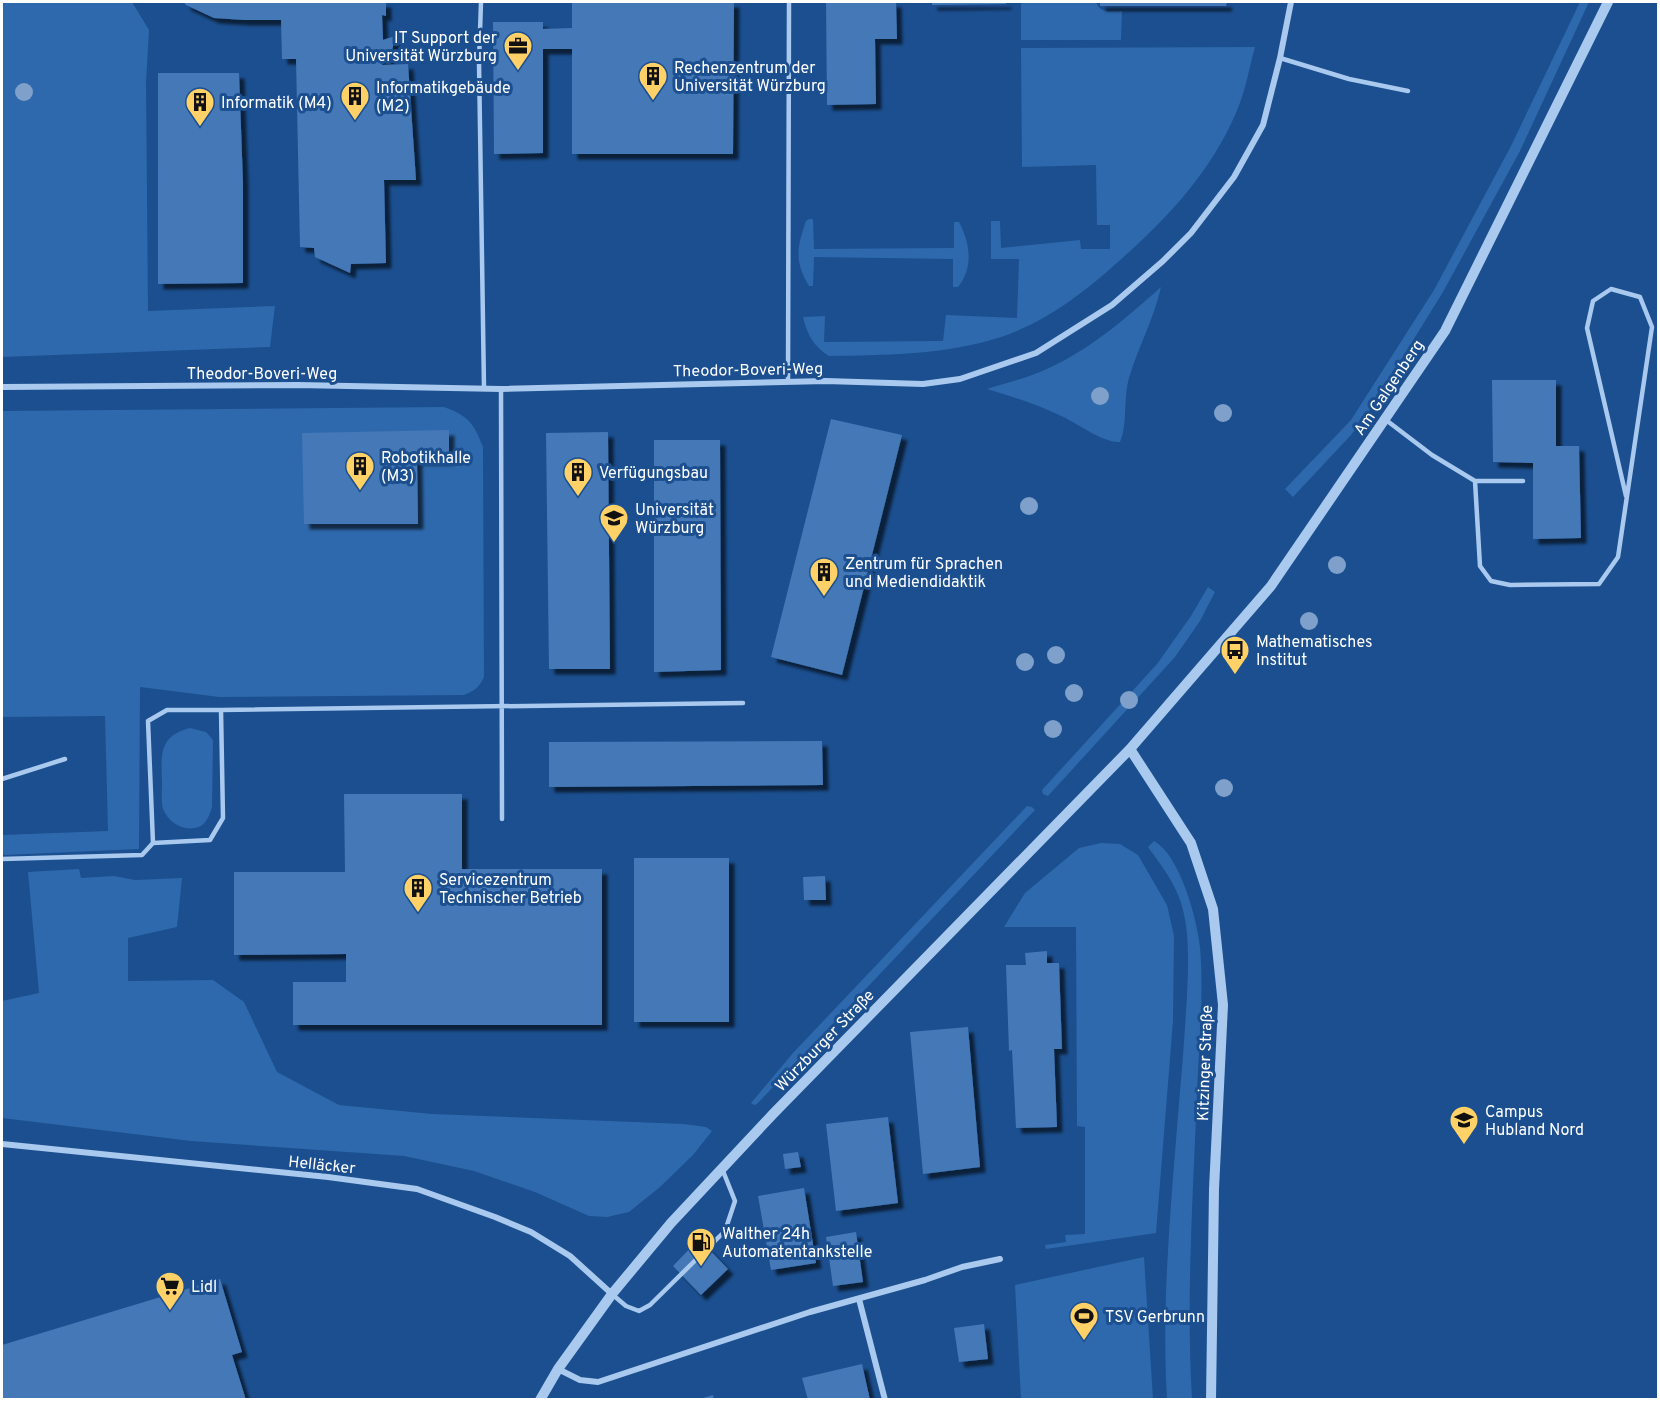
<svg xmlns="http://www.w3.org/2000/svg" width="1660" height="1401" font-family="Overpass,sans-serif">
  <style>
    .green { fill: #2e69ad }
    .building { fill: #4478b7; filter: url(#shadow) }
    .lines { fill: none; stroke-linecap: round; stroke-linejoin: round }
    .service { stroke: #a9c9ee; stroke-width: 4.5 }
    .minor { stroke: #a9c9ee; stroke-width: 6 }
    .tertiary { stroke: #a9c9ee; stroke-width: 10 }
    .tree { fill: #7ea0ca }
    .labels { text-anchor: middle; stroke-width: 6; stroke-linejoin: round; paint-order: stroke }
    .poi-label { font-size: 16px; fill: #fff; stroke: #1b4f8f; text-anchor: start }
    .street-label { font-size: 16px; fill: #fff; stroke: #1b4f8f }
  </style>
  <defs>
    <filter id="shadow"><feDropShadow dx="5.5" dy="5.5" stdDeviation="1.5" flood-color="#0009"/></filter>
  </defs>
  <rect width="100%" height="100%" fill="#1b4f8f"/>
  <path class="green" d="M2 2H132L149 30 146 83 148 311 275 306 270 347 2 357Z
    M1021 2H1096C1100 14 1111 11 1122 11L1121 40H1021Z
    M1580 2H1589L1520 151 1443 292 1370 410 1351 435 1293 497 1285 489 1351 420 1434 290 1511 146Z
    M1255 47C1249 69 1245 93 1236 113 1210 173 1167 219 1118 262 1080 296 1041 326 991 340 938 355 884 355 829 356 813 346 807 334 803 317L825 316 824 342 943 341 946 315 1017 318 1019 259H991V221H1000L1001 248 1080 240 1081 249H1110V225H1097L1096 165 1022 167 1021 48Z
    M809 219H813L814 249 954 248V222H959C970 243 974 267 958 287H953V259L814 257 813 286H809C794 261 797 247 806 221Z
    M1161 287C1154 319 1138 347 1129 378 1123 399 1128 423 1120 442 1102 443 1076 422 1059 415 1036 404 1011 396 987 389 1005 383 1023 379 1040 372 1086 353 1124 320 1161 287Z
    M444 407C469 416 474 424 483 447L484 677C479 688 474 691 464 695L219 697 140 687 139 849 4 855 2 851V835L108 831 105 716 2 717V411Z
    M1208 587 1215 592 1200 621 1175 657 1048 796 1043 794 1042 790 1157 664 1191 616Z
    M190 728 206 732 213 740 212 807C210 814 207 822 201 826 186 833 169 824 163 809 161 802 162 790 162 782 161 754 159 736 190 728Z
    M1027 806 1032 807 1035 810 757 1104 754 1105 751 1103 793 1053Z
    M1154 841C1180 855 1197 919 1200 947 1204 994 1199 1047 1197 1093 1193 1195 1186 1298 1192 1399H1167C1161 1296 1172 1194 1180 1091 1183 1059 1185 1028 1187 996 1188 967 1190 938 1183 910 1178 887 1162 866 1148 847Z
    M1101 843 1120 844 1138 855 1167 905 1174 936 1173 1021 1156 1233 1046 1249 1045 1245 1066 1242 1065 1235 1085 1234V1127L1077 1126 1076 927H1004L1025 893 1079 848Z
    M79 869 81 878 114 876 135 880 182 878 177 927 128 938V981L213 980 244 1002 277 1072 339 1105 432 1114 684 1124 706 1127 712 1131 693 1155 660 1187 629 1212 607 1217 589 1216 535 1192 474 1171 404 1156 191 1141 2 1118V1001L39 993 28 872Z
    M1144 1257 1153 1399H1021L1015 1285Z"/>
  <path class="building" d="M184 2H386V16L382 15 383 40 395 36 390 62 383 60 382 65 408 64 416 180H384L386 263 351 264 350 273 315 257 314 248 300 247 296 59H282L281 20H245L214 18 186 5Z
    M572 2H734L733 154H572V49H543V153L494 154 493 22H543V29L572 28Z
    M826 2H896L897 39H875L876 104 827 105Z
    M932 2H1006V4L932 5Z
    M1100 2H1227L1226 6H1100Z
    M158 73H239L243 183V283L158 284Z
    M1492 380H1556V446H1579L1581 538 1533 539V463L1493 462Z
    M831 419 902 435 842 675 771 657Z
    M449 430V460H417L418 524H304L302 433Z
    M608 432 610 669H549L546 433Z
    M654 440H720L721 670 654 672Z
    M822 741 823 785 549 787V742Z
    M344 794H462V869H602V1025H293V982H346V954L234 955V872H345Z
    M634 858H729V1022H634Z
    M825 876 826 900H804L803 877Z
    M1047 951V963H1059L1062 1049H1054L1057 1127 1016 1128 1012 1050 1009 1051 1006 965H1026L1025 953Z
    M968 1027 980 1167 923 1174 910 1032Z
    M888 1117 898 1203 836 1211 826 1124Z
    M798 1152 801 1167 785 1169 783 1154Z
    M804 1188 816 1263 771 1270 758 1196Z
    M856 1232 863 1282 833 1286 826 1237Z
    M699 1239 728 1269 701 1295 673 1266Z
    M220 1279 242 1352 232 1355 246 1400H2V1345Z
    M984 1324 988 1359 959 1362 954 1328Z
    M862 1364 870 1400H808L802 1378Z
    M713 1395 714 1400H700V1399Z"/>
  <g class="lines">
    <path class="service" d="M481 2 479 62 484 388
      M1280 58 1349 79 1408 91
      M788 382 789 2
      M501 389 502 819
      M1386 420 1432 455 1475 481H1523
      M1475 481 1480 566 1491 581 1510 585 1599 584 1618 557 1652 327 1640 297 1611 289 1593 301 1587 328 1626 496
      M2 779 65 759
      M153 843 148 721 167 710H221
      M2 859 142 855 153 843 210 840 223 818 221 710 743 703
      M613 1295 626 1306 639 1311 650 1305 725 1231 735 1201 723 1171"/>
    <path class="minor" d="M2 387 298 385 501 389 826 381 923 384 960 379 1036 353 1112 305 1163 261 1191 233 1234 177 1263 125 1280 58 1291 2
      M2 1144 328 1177 417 1189 495 1217 531 1232 570 1256 612 1294
      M859 1299 885 1400
      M558 1369 580 1380 598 1382 810 1312 925 1280 962 1267 1000 1259"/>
    <path class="tertiary" d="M1130 749 1191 843 1213 909 1223 1005 1214 1189 1211 1400
      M540 1400 558 1369 612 1294 671 1223 773 1114 1130 749 1271 586 1445 331 1608 2"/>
  </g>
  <g class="tree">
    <circle cx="24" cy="92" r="9"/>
    <circle cx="1100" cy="396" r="9"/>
    <circle cx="1223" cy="413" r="9"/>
    <circle cx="1029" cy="506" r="9"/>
    <circle cx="1337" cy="565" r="9"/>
    <circle cx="1309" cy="621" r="9"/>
    <circle cx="1056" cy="655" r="9"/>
    <circle cx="1025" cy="662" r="9"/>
    <circle cx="1074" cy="693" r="9"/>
    <circle cx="1129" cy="700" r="9"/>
    <circle cx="1053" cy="729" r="9"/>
    <circle cx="1224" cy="788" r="9"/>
  </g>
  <defs>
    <g id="office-pin" transform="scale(1.5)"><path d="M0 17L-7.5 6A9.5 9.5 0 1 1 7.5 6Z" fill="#ffd166" stroke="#1b4f8f"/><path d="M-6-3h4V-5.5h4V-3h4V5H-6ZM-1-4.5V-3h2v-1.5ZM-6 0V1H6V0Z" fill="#111"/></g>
    <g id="building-pin" transform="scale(1.5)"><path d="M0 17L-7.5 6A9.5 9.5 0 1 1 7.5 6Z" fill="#ffd166" stroke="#1b4f8f"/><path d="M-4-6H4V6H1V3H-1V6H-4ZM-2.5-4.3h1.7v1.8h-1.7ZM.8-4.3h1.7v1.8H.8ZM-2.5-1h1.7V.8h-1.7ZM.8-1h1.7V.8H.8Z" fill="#111"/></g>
    <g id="university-pin" transform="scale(1.5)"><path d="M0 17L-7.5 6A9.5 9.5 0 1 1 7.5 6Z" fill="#ffd166" stroke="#1b4f8f"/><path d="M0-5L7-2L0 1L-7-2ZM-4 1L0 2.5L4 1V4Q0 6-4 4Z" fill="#111"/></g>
    <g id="bus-pin" transform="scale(1.5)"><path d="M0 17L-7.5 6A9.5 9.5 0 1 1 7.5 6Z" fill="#ffd166" stroke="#1b4f8f"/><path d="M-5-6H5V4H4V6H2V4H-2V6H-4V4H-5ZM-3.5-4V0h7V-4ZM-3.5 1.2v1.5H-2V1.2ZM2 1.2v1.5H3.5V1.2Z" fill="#111"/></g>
    <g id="fuel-pin" transform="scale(1.5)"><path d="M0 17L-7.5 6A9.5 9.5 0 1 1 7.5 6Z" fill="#ffd166" stroke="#1b4f8f"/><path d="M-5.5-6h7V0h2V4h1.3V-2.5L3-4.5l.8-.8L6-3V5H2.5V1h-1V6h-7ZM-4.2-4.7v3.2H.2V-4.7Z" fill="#111"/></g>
    <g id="supermarket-pin" transform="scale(1.5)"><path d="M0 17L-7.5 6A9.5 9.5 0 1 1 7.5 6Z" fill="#ffd166" stroke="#1b4f8f"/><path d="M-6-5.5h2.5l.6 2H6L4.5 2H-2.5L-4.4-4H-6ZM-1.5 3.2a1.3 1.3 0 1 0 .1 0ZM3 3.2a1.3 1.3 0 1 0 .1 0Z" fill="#111"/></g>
    <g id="stadium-pin" transform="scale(1.5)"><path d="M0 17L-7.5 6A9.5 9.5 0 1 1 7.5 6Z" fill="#ffd166" stroke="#1b4f8f"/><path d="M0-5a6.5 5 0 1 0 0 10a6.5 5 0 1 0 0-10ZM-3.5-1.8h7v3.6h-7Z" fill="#111"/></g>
  </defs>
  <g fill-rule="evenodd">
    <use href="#office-pin" x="518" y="46"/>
    <use href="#building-pin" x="653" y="76"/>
    <use href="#building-pin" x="355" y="96"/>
    <use href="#building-pin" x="200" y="102"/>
    <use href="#building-pin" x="360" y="466"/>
    <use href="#building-pin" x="578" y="472"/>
    <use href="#university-pin" x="614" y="518"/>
    <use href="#building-pin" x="824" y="572"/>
    <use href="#bus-pin" x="1235" y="650"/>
    <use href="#building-pin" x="418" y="888"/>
    <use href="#university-pin" x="1464" y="1120"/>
    <use href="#fuel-pin" x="701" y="1242"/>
    <use href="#supermarket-pin" x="170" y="1286"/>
    <use href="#stadium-pin" x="1084" y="1316"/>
  </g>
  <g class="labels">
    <g class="poi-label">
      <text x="497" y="43" text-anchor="end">IT Support der<tspan x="497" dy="18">Universität Würzburg</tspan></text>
      <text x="674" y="73">Rechenzentrum der<tspan x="674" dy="18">Universität Würzburg</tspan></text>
      <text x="376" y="93">Informatikgebäude<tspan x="376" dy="18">(M2)</tspan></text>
      <text x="221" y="108">Informatik (M4)</text>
      <text x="381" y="463">Robotikhalle<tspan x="381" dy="18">(M3)</tspan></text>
      <text x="599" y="478">Verfügungsbau</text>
      <text x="635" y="515">Universität<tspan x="635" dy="18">Würzburg</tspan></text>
      <text x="845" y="569">Zentrum für Sprachen<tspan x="845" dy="18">und Mediendidaktik</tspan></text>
      <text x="1256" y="647">Mathematisches<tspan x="1256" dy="18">Institut</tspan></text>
      <text x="439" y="885">Servicezentrum<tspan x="439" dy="18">Technischer Betrieb</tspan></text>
      <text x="1485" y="1117">Campus<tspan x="1485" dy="18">Hubland Nord</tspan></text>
      <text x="722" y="1239">Walther 24h<tspan x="722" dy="18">Automatentankstelle</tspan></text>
      <text x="191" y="1292">Lidl</text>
      <text x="1105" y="1322">TSV Gerbrunn</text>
    </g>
    <g class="street-label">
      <text transform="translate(748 369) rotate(-1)" y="6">Theodor-Boveri-Weg</text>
      <text x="262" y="379">Theodor-Boveri-Weg</text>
      <text transform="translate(1388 387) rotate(-56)" y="6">Am Galgenberg</text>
      <text transform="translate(824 1040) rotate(-46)" y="6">Würzburger Straße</text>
      <text transform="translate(1204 1063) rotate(-88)" y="6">Kitzinger Straße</text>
      <text transform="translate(322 1164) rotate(6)" y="6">Helläcker</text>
    </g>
  </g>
  <rect width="1660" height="1401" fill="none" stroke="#ffffff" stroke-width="6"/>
</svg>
